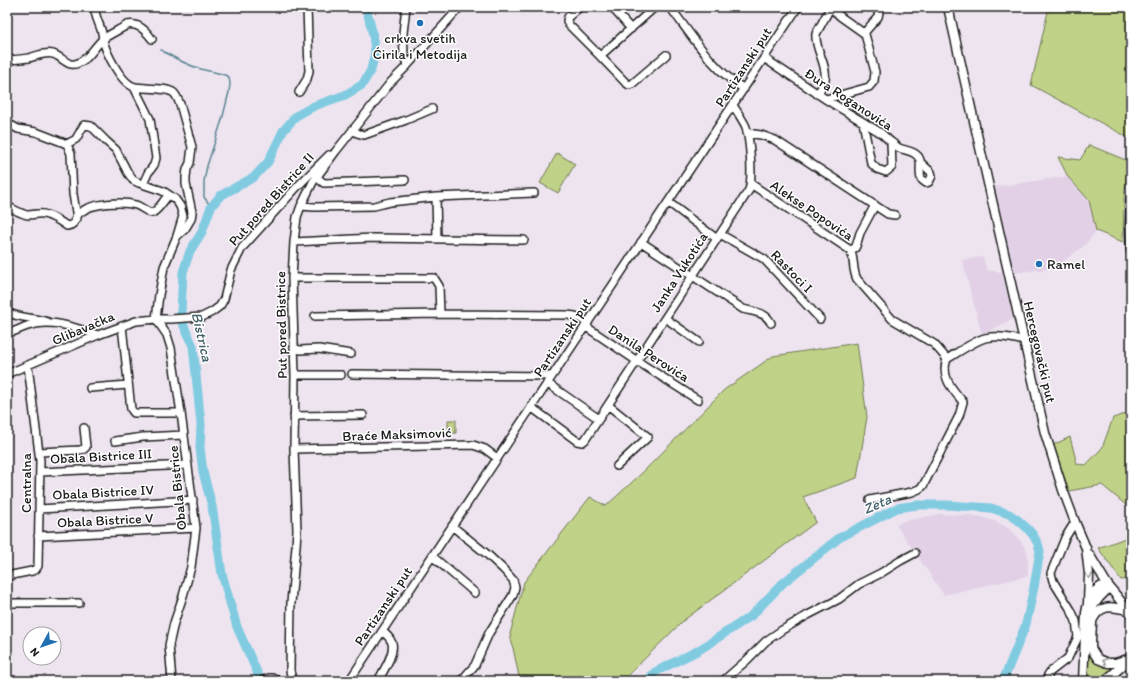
<svg xmlns="http://www.w3.org/2000/svg" width="1138" height="688" font-family="Itim,sans-serif">
  <style>
    .built { fill: #e2d1e6 }
    .green { fill: #c0d287; stroke: #6e7752 }
    .lines { fill: none; stroke-linecap: round; stroke-linejoin: round }
    .stream { stroke: #598592; stroke-width: 1.5 }
    .river { stroke: #81cbe1; stroke-width: 9 }
    .minor-casing { stroke: #1c1c1c; stroke-width: 10 }
    .major-casing { stroke: #1c1c1c; stroke-width: 11 }
    .minor { stroke: #fff; stroke-width: 7 }
    .major { stroke: #fff; stroke-width: 8 }
    .oneway { stroke: #999 }
    .poi-dot { fill: #1f6fb2; stroke: #fff; stroke-width: 1.5 }
    .labels { text-anchor: middle; stroke-width: 3; stroke-linejoin: round; paint-order: stroke }
    .poi-label { font-size: 14px; fill: #1c1c1c; stroke: #fff }
    .street-label { font-size: 14px; fill: #1c1c1c; stroke: #fff }
    .water-label { font-size: 15px; font-style: italic; fill: #44626b; stroke: #fff }
  </style>
  <rect width="100%" height="100%" fill="#eee4f0"/>
  <filter id="ink" filterUnits="userSpaceOnUse"><feTurbulence type="fractalNoise" baseFrequency=".025" numOctaves="2"/><feDisplacementMap in="SourceGraphic" scale="8" xChannelSelector="R" yChannelSelector="G"/><feConvolveMatrix kernelMatrix="1 2 1 2 8 2 1 2 1" color-interpolation-filters="sRGB"/></filter>
  <g filter="url(#ink)">
    <path class="built" d="M1068 176 1089 200 1096 232 1084 246 1065 260 1064 267 1014 273 994 187Z
      M983 257 987 270 1002 272 1013 319 982 335 962 260Z
      M939 514 969 515 982 517 997 522 1008 528 1020 540 1027 551 1028 559V576L944 595 896 525 904 521Z"/>
    <path class="green" d="M1049 7H1131V139L1031 85Z
      M1089 145 1128 161 1124 199 1123 242 1096 231 1089 200 1068 177 1058 157 1080 160Z
      M557 153 575 164 558 193 540 183Z
      M857 343 867 417 857 478 803 497 816 522 684 620 622 681H520L510 634 524 582 590 497 606 506 642 473 724 390 773 356Z
      M1131 412V506H1127L1102 485 1069 491 1053 445 1070 437 1077 464 1086 465 1102 448 1113 418Z
      M448 420H456V433H448Z
      M1131 536V579L1121 580 1098 548Z
      M1087 648C1093 666 1100 667 1115 668L1099 681H1083Z"/>
    <g class="lines">
      <path class="stream" d="M161 50C174 58 187 65 201 69 211 72 220 72 229 77L230 84 229 92 222 120 207 166 204 181V197L211 207"/>
      <path class="river" d="M261 681 237 627 222 574 212 506 203 472 200 448 201 424 193 346 184 326 181 312 183 272 190 251 202 232 211 207 220 196 254 177 268 162 283 131 296 116 314 106 345 95 362 85 371 70 375 52 373 35 366 7
        M647 681 655 672 699 650 751 616 783 583 839 538 897 508 917 505H948L991 508 1009 514 1018 520 1027 528 1033 535 1038 544 1040 551 1034 587 1026 624 1003 681"/>
      <g class="minor-casing">
        <path id="minor" d="M95 7C94 16 100 24 102 33 103 36 102 37 103 40 106 52 121 84 135 87 144 89 167 87 174 93 177 96 178 100 180 104L192 147 190 163 187 169 186 177V184L192 212 191 219 185 229 177 236 164 267 159 295 156 319
          M406 7 403 33 404 54 407 66
          M580 7 568 17 567 21 569 25 600 56 655 7
          M611 7 612 8
          M670 7C693 37 712 69 744 89
          M616 12 631 29
          M864 33 878 17 879 12 874 7
          M600 56 625 82 629 85 632 84 666 55
          M764 58 827 100 881 133 891 142 892 167 886 172 877 169 871 163 863 122
          M7 60C14 60 21 59 29 58 36 56 45 52 53 54 63 57 68 68 78 63 89 59 94 47 103 39 110 34 119 30 127 25 138 22 146 31 152 39
          M134 87 150 119 156 158 154 165 148 173 143 184
          M299 92 307 79 309 71 307 7
          M817 94C820 90 824 85 825 80 828 65 814 48 816 34L828 12 832 7
          M826 99 869 87 874 81 875 72 865 34 841 17 831 8
          M7 123 18 129 36 132 67 144 76 139 84 125 91 126 106 141 116 150 128 173 133 180 139 183 163 191 175 199 180 206 183 216 177 236
          M353 129 357 133 364 135 406 120 432 109
          M747 133 761 135 775 140 888 214 895 215
          M891 142C894 144 896 146 899 148 906 151 917 151 920 160 921 165 919 172 921 179L926 183 929 182 932 176 931 172 920 162
          M67 144 71 154 73 194 77 218
          M317 177 321 181 324 183 405 180
          M751 184 850 250C855 259 852 270 857 279L892 319 934 344 947 359
          M436 197 437 239
          M668 202 717 239
          M7 206C11 208 24 215 28 215 35 215 40 212 47 215 54 217 61 222 67 226 77 225 74 216 81 212 92 203 122 201 136 205 142 207 146 212 152 213 160 209 163 200 169 195
          M301 206 314 207 374 206 390 202 436 197 534 193
          M720 234 764 259 820 319
          M294 242 373 238 524 240
          M641 242 743 309C754 312 766 312 771 323
          M850 250 855 248 856 246 860 233 875 205
          M292 278H434L439 286 440 314
          M7 312C20 319 35 317 48 322
          M315 316 440 314 567 315 575 316 588 323
          M665 318 699 342
          M156 319 167 335 171 348 181 413 196 528 191 567 183 596 174 623 169 645 172 681
          M122 326 131 409 134 413H181
          M585 326 637 361 698 400
          M7 333C16 332 22 327 31 325 54 319 76 328 98 335
          M294 348 300 350 319 349 351 354
          M7 374 98 335 136 321 156 319H171L202 317 212 312 220 306 224 299 231 270 242 248 297 187 329 155
          M352 374 551 376
          M295 375H341
          M547 383 599 419
          M90 388 128 385
          M608 405 648 437 617 466
          M531 407 577 441 582 442 585 440 749 190C753 177 750 141 746 127 743 120 737 112 733 105
          M294 416 363 415
          M115 441 143 437 184 435
          M294 449 473 445 485 449 497 458
          M39 452 80 450 84 449 86 447 84 428
          M40 472 188 465
          M870 500 912 492 919 489 923 486 959 416 963 402C953 390 940 377 947 359 957 353 974 341 985 338 998 335 1012 338 1025 341
          M39 509 193 500
          M452 526 488 555 503 569 513 580 515 587 513 595 489 633 475 665 461 681
          M38 536 196 528
          M432 556 475 593
          M7 576 32 571 36 569 38 566 40 461 28 366
          M7 603H79
          M7 681H23
          M262 681C268 678 272 676 278 681
          M292 681 290 670 291 603 296 546 297 530 294 449 295 375 292 278 294 242 297 217 301 206 313 182 336 151 391 82 407 66 460 7
          M349 681 798 7
          M378 681C383 671 395 654 392 643 390 638 386 634 382 631
          M723 681 747 660 766 641 782 630 808 615 839 599 859 584 881 573 900 561 915 553
          M1048 681V675L1050 672 1068 658 1078 637 1076 621 1071 610 1053 581 1051 573 1065 538 1075 522"/>
      </g>
      <g class="major-casing">
        <path id="major" d="M948 7 1045 433 1063 490 1075 522 1086 548 1089 574 1088 604
          M1131 199 1130 226 1131 251
          M1089 554 1107 584 1131 614
          M1109 588 1099 598 1093 606 1091 641V648L1094 653 1098 659 1108 663H1115L1131 658
          M1092 621C1100 604 1111 606 1127 610
          M1083 681 1086 613C1088 599 1093 588 1107 584
          M1105 681 1129 660"/>
      </g>
      <use href="#minor" class="minor"/>
      <use href="#major" class="major"/>
    </g>
    <defs><path id="oneway-chevron" d="M-2-3.5L2.5 0L-2 3.5" fill="none" stroke-width="1.6" stroke-linecap="round" stroke-linejoin="round"/></defs>
    <g class="oneway">
      <use href="#oneway-chevron" transform="translate(1089 576) rotate(89)"/>
      <use href="#oneway-chevron" transform="translate(1105 661) rotate(-160)"/>
    </g>
  </g>
  <g class="poi-dot">
    <circle cx="420" cy="23" r="4"/>
    <circle cx="1039" cy="264" r="4"/>
  </g>
  <g class="labels">
    <g class="poi-label">
      <text x="420" y="43">crkva svetih<tspan x="420" dy="16">Ćirila i Metodija</tspan></text>
      <text x="1047" y="269" text-anchor="start">Ramel</text>
    </g>
    <g class="street-label">
      <text transform="translate(743 67) rotate(-57)" y="5">Partizanski put</text>
      <text transform="translate(849 99) rotate(33)" y="5">Đura Roganovića</text>
      <text transform="translate(271 199) rotate(-48)" y="5">Put pored Bistrice II</text>
      <text transform="translate(812 210) rotate(34)" y="5">Alekse Popovića</text>
      <text transform="translate(792 271) rotate(46)" y="5">Rastoci I</text>
      <text transform="translate(679 272) rotate(-57)" y="5">Janka Vukotića</text>
      <text transform="translate(281 325) rotate(-91)" y="5">Put pored Bistrice</text>
      <text transform="translate(83 328) rotate(-23)" y="5">Glibavačka</text>
      <text transform="translate(562 337) rotate(-56)" y="5">Partizanski put</text>
      <text transform="translate(1040 352) rotate(77)" y="5">Hercegovački put</text>
      <text transform="translate(649 353) rotate(33)" y="5">Danila Perovića</text>
      <text transform="translate(397 434) rotate(-2)" y="5">Braće Maksimović</text>
      <text transform="translate(101 456) rotate(-3)" y="5">Obala Bistrice III</text>
      <text transform="translate(26 483) rotate(-90)" y="5">Centralna</text>
      <text transform="translate(177 488) rotate(-96)" y="5">Obala Bistrice</text>
      <text transform="translate(103 492) rotate(-3)" y="5">Obala Bistrice IV</text>
      <text transform="translate(105 520) rotate(-3)" y="5">Obala Bistrice V</text>
      <text transform="translate(383 606) rotate(-56)" y="5">Partizanski put</text>
    </g>
    <g class="water-label">
      <text transform="translate(202 337) rotate(77)" y="5">Bistrica</text>
      <text transform="translate(877 504) rotate(-24)" y="5">Zeta</text>
    </g>
  </g>
  <rect width="1138" height="688" fill="none" stroke="#fff" stroke-width="24"/>
  <rect x="12" y="12" width="1114" height="664" fill="none" stroke="#1c1c1c" stroke-width="1.5" filter="url(#ink)"/>
  <g transform="translate(42 646) rotate(230)"><circle r="19" fill="#ffffff" stroke="#a4a4a4"/>
  <path d="M0-3L7 15L0 10L-7 15Z" fill="#1f6fb2"/>
  <text y="-6" font-size="11" font-weight="bold" text-anchor="middle" fill="#1c1c1c">N</text>
  </g>
</svg>
